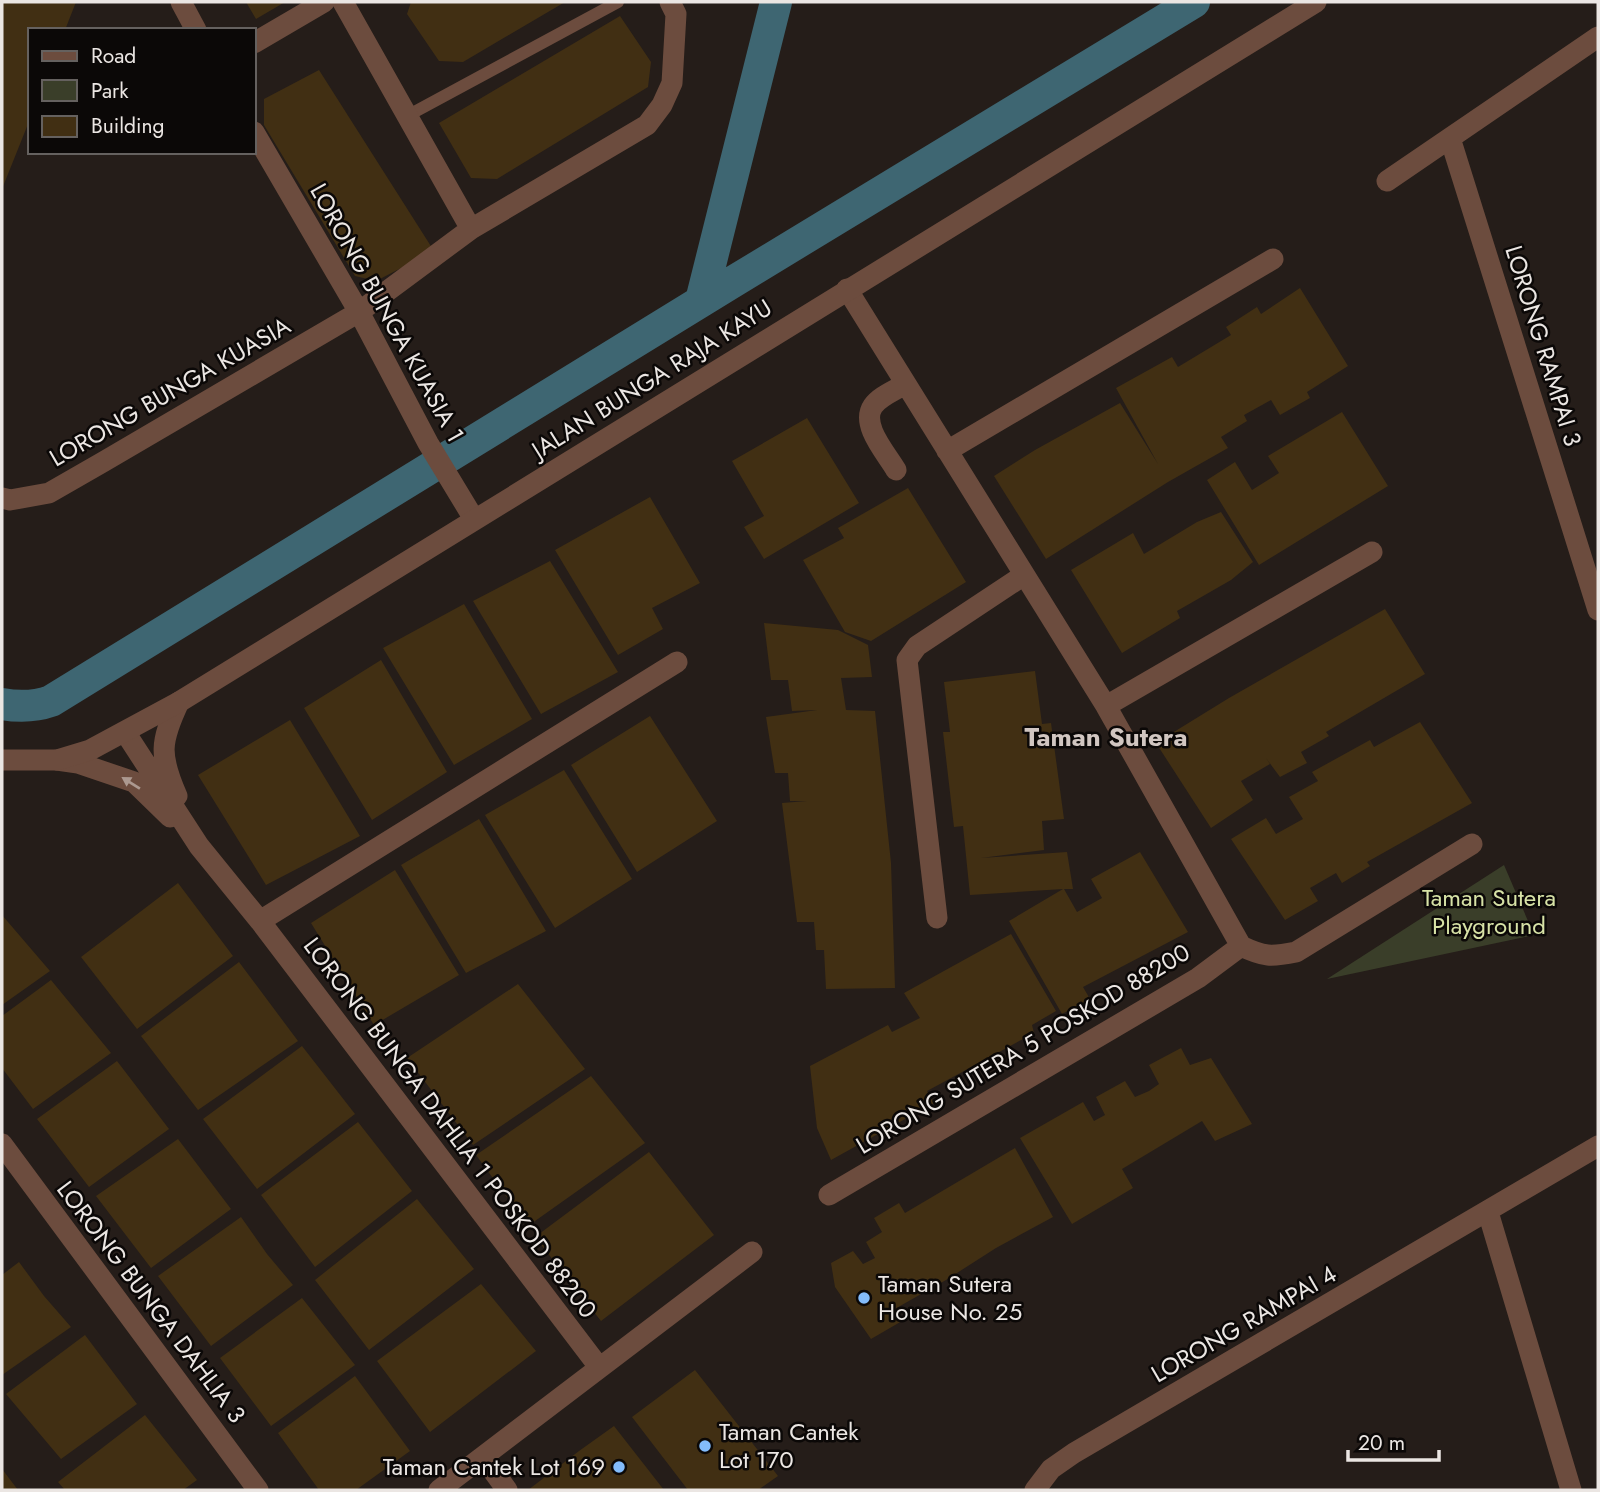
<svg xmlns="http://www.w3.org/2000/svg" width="1600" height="1492" font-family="Jost,sans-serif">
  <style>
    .green { fill: #3a3e29 }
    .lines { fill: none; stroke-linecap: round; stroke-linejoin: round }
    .canal { stroke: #3e6672; stroke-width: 32 }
    .building { fill: #412f13 }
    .service { stroke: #6c4c3e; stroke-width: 12 }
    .minor { stroke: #6c4c3e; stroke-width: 21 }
    .tertiary { stroke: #6c4c3e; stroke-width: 21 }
    .oneway { fill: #ac9990 }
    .poi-dot { fill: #83bcfb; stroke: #0b0807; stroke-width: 2.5 }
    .labels { text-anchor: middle; stroke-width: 5; stroke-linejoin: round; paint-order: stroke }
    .street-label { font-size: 24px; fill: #ebe6e3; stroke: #0b0807 }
    .park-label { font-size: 24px; fill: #d7e2a6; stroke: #0b0807 }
    .poi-label { font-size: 24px; fill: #ebe6e3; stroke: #0b0807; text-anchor: start }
    .neighbourhood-label { font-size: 26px; font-weight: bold; fill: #d1c6c1; stroke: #0b0807 }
  </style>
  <rect width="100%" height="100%" fill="#251d19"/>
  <path class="green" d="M1504 865 1534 935 1327 979Z"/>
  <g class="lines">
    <path class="canal" d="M701 301 776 2
      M2 704C19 707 34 707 51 701L731 283 1194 2"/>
  </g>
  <path class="building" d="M2 2H76L65 30H30V119L2 189Z
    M246 2H285L256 19Z
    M411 2H565L463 62 439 61 407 14Z
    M620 16 651 62 648 87 497 179 471 178 439 123Z
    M319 70 434 251 376 281 355 276 264 125V99Z
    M1300 288 1348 366 1307 392 1310 398 1280 415 1271 400 1244 415 1247 421 1221 437 1228 448 1168 482 1046 559 994 476 1035 450 1120 403 1158 464 1116 388 1172 357 1178 367 1231 335 1226 327 1257 307 1261 314Z
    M1342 412 1388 486 1259 565 1207 480 1235 462 1252 490 1279 473 1268 456Z
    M807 418 859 503 764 559 744 527 764 516 732 461Z
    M908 488 966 582 871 641 845 632 803 560 844 538 838 528Z
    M650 497 700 583 652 608 663 629 618 655 555 550Z
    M1221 512 1253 562 1231 580 1177 611 1180 618 1122 653 1071 570 1133 533 1144 554 1197 522Z
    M550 561 618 672 541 714 473 601Z
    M464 604 532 719 454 765 383 648Z
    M1385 609 1425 674 1326 732 1329 736 1301 752 1307 763 1280 777 1266 758 1270 764 1241 781 1253 800 1211 828 1156 743 1229 698Z
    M764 623 838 630 868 645 872 677 841 678 846 710 875 711 891 863 895 988 826 989 824 950H816L814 922H797L782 803 807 801H790L788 773H775L766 717 817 710 792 711 788 680H771Z
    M381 660 447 772 372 820 304 708Z
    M1035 671 1042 724 1051 723 1064 819 1042 821 1044 850 981 858 1067 852 1073 889H1064L1077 912 1102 898 1091 879 1140 852 1188 932 1083 987 1090 999 1062 1014 1009 921 1063 889 970 895 963 826 954 827 943 732H950L944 682Z
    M650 716 717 821 637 872 571 765Z
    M290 720 360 836 266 885 198 775Z
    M1420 722 1472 803 1367 862 1370 866 1342 883 1336 873 1310 888 1318 901 1285 920 1231 839 1266 818 1276 834 1303 819 1289 797 1318 781 1312 772 1370 740 1374 747Z
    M564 770 632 879 555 928 485 815Z
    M479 819 546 931 466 973 401 865Z
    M395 870 459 975 374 1025 311 923Z
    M178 883 233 956 137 1029 81 957Z
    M2 915 50 971 2 1005Z
    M1011 934 1056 1011 1032 1025 1034 1033 927 1091 934 1103 831 1160 817 1128 810 1066 888 1025 892 1032 920 1018 904 993Z
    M239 962 298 1041 198 1110 141 1036Z
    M51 980 111 1053 33 1109 2 1068V1016Z
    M518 984 585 1069 473 1145 407 1058Z
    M302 1046 355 1114 257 1189 203 1119Z
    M1181 1048 1190 1065 1211 1058 1252 1124 1215 1141 1202 1121 1122 1169 1133 1188 1072 1224 1020 1138 1083 1102 1094 1121 1105 1115 1096 1097 1125 1081 1135 1097 1149 1091 1159 1084 1149 1065Z
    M117 1061 169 1129 89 1187 37 1119Z
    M591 1076 645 1143 528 1226 476 1155Z
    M358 1122 412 1191 315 1267 261 1195Z
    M178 1139 231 1209 151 1268 96 1196Z
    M1015 1148 1053 1217 996 1248 946 1280 893 1310 902 1321 871 1339 835 1287 831 1263 853 1251 863 1264 875 1258 866 1242 882 1232 874 1218 899 1203 905 1213Z
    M649 1152 714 1235 601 1321 535 1237Z
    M417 1199 474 1269 369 1350 315 1280Z
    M241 1217 267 1254 293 1285 211 1346 158 1276Z
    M19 1262 44 1296 71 1327 2 1375V1275Z
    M481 1284 536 1351 430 1432 377 1361Z
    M302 1298 355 1365 271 1426 220 1358Z
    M85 1335 137 1404 61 1459 6 1394Z
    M695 1370 778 1476 758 1490H688L632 1417Z
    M355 1376 410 1451 356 1490H319L278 1433Z
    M145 1415 197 1480 183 1490H65L58 1482Z
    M614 1426 664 1490H528L579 1451Z
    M2 1469 18 1490H2Z"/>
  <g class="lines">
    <path class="service" d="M407 116 618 2"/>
    <path class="minor" d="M181 2 196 30
      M343 2 471 229
      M254 43 324 2
      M254 132 359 312 428 443 474 519
      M1450 138 1598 610
      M1387 181 1598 37
      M847 289 1106 706 1241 946C1264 957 1271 957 1296 952L1472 844
      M947 451 1273 259
      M896 470C887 454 860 425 873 406 880 396 896 390 905 384
      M2 498 10 500 49 493 103 462 359 312 471 229 647 125 662 105 672 83 676 14 670 2
      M1106 706 1372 552
      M125 732 199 846 260 921 599 1367
      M57 760 78 763 134 782 170 817
      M177 796C159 755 160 742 179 702
      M937 918 907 660 917 646 1024 575
      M260 921 677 662
      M2 1144 258 1490
      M829 1195 1198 978 1241 946
      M1488 1212 1571 1490
      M483 1457 507 1490
      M439 1490 752 1252
      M1035 1490 1051 1469 1074 1453 1598 1146"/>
    <path class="tertiary" d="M2 760H57L90 750 179 702 1316 2"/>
  </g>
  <defs><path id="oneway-solid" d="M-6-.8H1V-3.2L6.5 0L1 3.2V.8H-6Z" transform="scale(1.75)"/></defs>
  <use class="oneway" href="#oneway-solid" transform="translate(131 783) rotate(-148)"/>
  <g class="poi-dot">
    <circle cx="864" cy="1298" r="7"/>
    <circle cx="705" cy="1446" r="7"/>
    <circle cx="619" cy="1467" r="7"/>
  </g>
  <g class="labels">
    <g class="street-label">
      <text transform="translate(387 313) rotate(61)" y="8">LORONG BUNGA KUASIA 1</text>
      <text transform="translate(1543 346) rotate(73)" y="8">LORONG RAMPAI 3</text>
      <text transform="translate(652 379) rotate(-32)" y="8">JALAN BUNGA RAJA KAYU</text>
      <text transform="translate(170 392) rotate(-30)" y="8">LORONG BUNGA KUASIA</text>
      <text transform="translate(1023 1049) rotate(-31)" y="8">LORONG SUTERA 5 POSKOD 88200</text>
      <text transform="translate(450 1128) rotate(53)" y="8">LORONG BUNGA DAHLIA 1 POSKOD 88200</text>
      <text transform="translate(151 1302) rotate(53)" y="8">LORONG BUNGA DAHLIA 3</text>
      <text transform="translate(1244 1324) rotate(-30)" y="8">LORONG RAMPAI 4</text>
    </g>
    <g class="park-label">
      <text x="1489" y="906">Taman Sutera<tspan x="1489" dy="28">Playground</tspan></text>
    </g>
    <g class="poi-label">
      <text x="878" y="1292">Taman Sutera<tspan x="878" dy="28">House No. 25</tspan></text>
      <text x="719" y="1440">Taman Cantek<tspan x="719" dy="28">Lot 170</tspan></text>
      <text x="605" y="1475" text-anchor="end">Taman Cantek Lot 169</text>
    </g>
    <g class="neighbourhood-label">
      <text x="1106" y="746">Taman Sutera</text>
    </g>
  </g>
  <rect width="1600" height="1492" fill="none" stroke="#ebe6e3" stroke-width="7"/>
  <rect x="28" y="28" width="228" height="126" fill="#0b0807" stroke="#65615f" stroke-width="2"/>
  <rect x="42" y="51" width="35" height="10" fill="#6c4c3e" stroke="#65615f" stroke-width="2"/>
  <text x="91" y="63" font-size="21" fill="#ebe6e3">Road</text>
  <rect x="42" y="80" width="35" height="21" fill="#3a3e29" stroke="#65615f" stroke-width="2"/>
  <text x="91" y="98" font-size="21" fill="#ebe6e3">Park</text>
  <rect x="42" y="116" width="35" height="21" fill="#412f13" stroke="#65615f" stroke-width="2"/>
  <text x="91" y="133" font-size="21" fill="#ebe6e3">Building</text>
  <path d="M1348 1450v10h91v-10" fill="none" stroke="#ebe6e3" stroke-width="3.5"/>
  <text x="1358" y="1450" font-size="21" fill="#ebe6e3" stroke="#0b0807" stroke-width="5" paint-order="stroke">20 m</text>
</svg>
